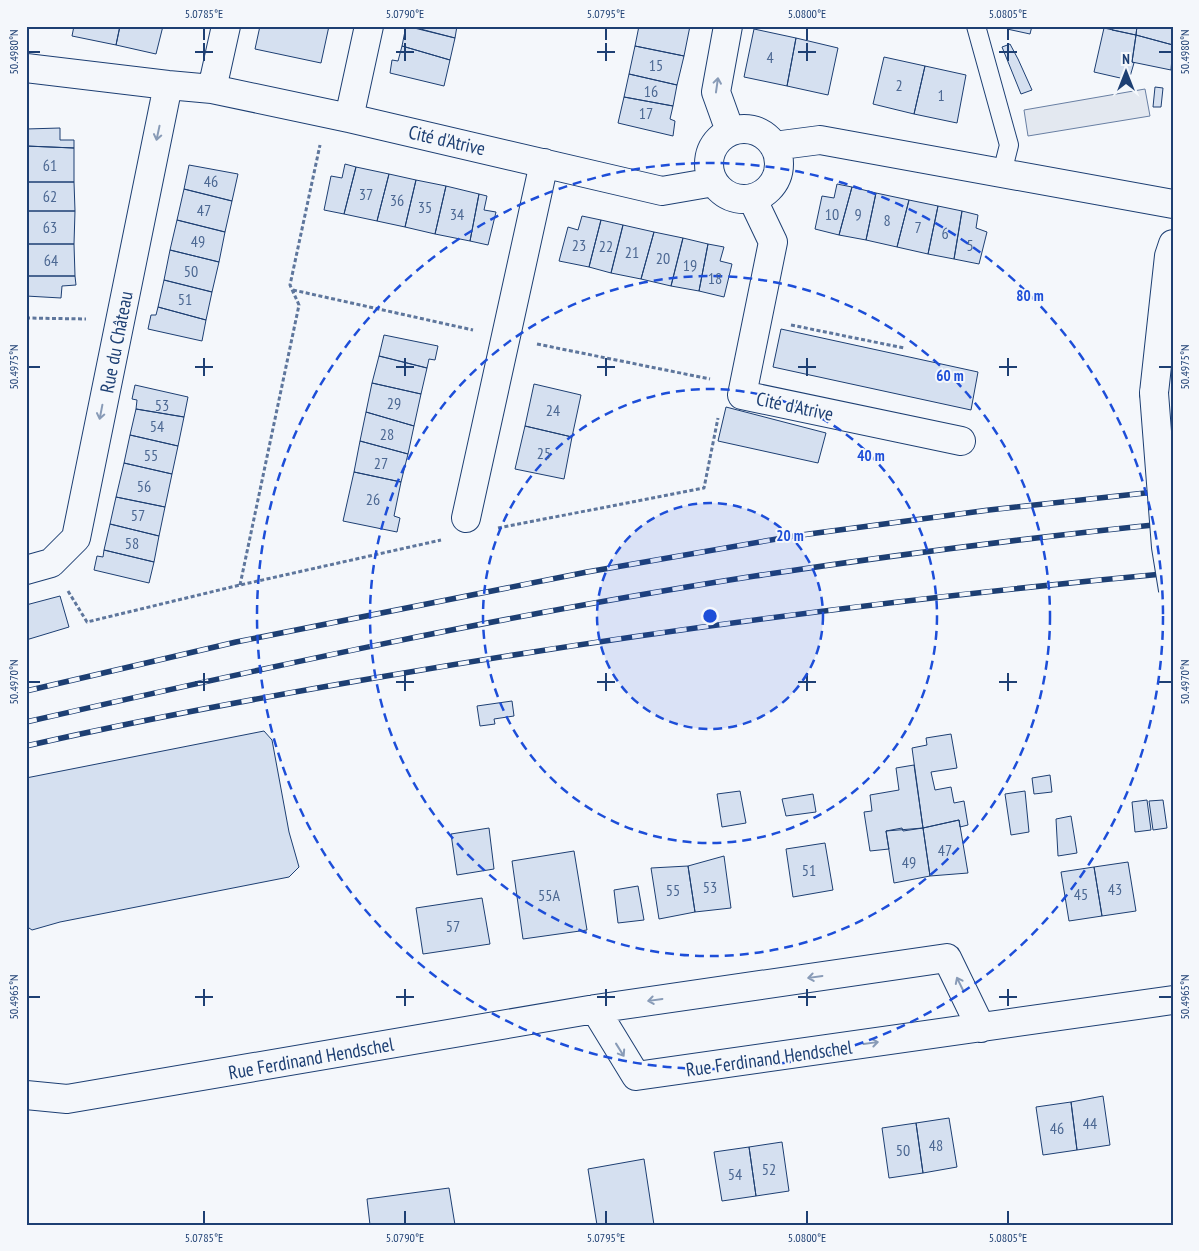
<svg xmlns="http://www.w3.org/2000/svg" width="1199" height="1251" font-family="'PT Sans Narrow',sans-serif">
  <style>
    .parking { fill: #e3e8f0; stroke: #687fa3 }
    .building { fill: #d5e0f0; stroke: #1d3f73 }
    .lines { fill: none; stroke-linecap: round; stroke-linejoin: round }
    .lane-casing { stroke: #1d3f73; stroke-width: 20 }
    .street-casing { stroke: #1d3f73; stroke-width: 30 }
    .secondary-casing { stroke: #1d3f73; stroke-width: 30 }
    .path { stroke: #5e769c; stroke-width: 3; stroke-dasharray: 4 2.5; stroke-linecap: butt }
    .lane { stroke: #f4f7fb; stroke-width: 18 }
    .street { stroke: #f4f7fb; stroke-width: 28 }
    .secondary { stroke: #f4f7fb; stroke-width: 28 }
    .rail-casing { stroke: #1d3f73; stroke-width: 5.5 }
    .rail { stroke: #f4f7fb; stroke-width: 4; stroke-dasharray: 11; stroke-linecap: butt }
    .secondary-bridge-casing { stroke: #1d3f73; stroke-width: 30; stroke-linecap: butt }
    .secondary-bridge { stroke: #f4f7fb; stroke-width: 28 }
    .oneway { stroke: #889bb7 }
    .ticks { fill: none; stroke: #1d3f73; stroke-width: 2 }
    .ring { fill: none; stroke: #1d4ed8; stroke-width: 2.5; stroke-dasharray: 9 6 }
    .labels { text-anchor: middle; stroke-width: 4; stroke-linejoin: round; paint-order: stroke }
    .number-label { font-size: 16px; fill: #4b6792 }
    .street-label { font-size: 19px; fill: #1d3f73; stroke: #f4f7fb }
    .centre { fill: #1d4ed8; stroke: #f4f7fb; stroke-width: 2.5 }
    .ring-label { font-size: 15px; text-anchor: middle; font-weight: bold; fill: #1d4ed8; stroke: #f4f7fb; stroke-width: 4; stroke-linejoin: round; paint-order: stroke }
    .neatline { fill: none; stroke: #1d3f73; stroke-width: 2 }
    .ticks-label { font-size: 12px; text-anchor: middle; fill: #1d3f73 }
  </style>
  <rect width="100%" height="100%" fill="#f4f7fb"/>
  <path class="parking" d="M1145 89 1150 116 1028 136 1024 110Z"/>
  <path class="building" d="M74 26H120L116 45 72 36Z
    M120 26H163L156 54 116 45Z
    M260 26H329L321 63 255 49Z
    M406 26 455 38 450 60 402 46Z
    M409 26H457L455 38Z
    M639 26H690L684 56 635 46Z
    M1007 26H1032L1030 34 1007 29Z
    M1113 26H1137L1136 35 1112 30Z
    M1137 26H1173V45L1136 35Z
    M1104 28 1136 35 1132 62 1134 63 1129 80 1094 72Z
    M754 29 796 38 787 86 744 77Z
    M1136 35 1173 45 1171 70 1132 62Z
    M796 38 838 48 828 95 787 86Z
    M1010 44 1018 59 1032 90 1021 94 1002 47Z
    M402 46 450 60 444 86 390 73 392 60 398 61Z
    M635 46 684 56 677 85 629 74Z
    M884 57 925 66 914 114 873 104Z
    M925 66 966 75 957 123 914 114Z
    M629 74 677 85 673 106 624 97Z
    M1155 87 1163 88 1161 107H1153Z
    M624 97 673 106 670 119 675 121 673 136 618 123Z
    M60 128V140H74V148L26 146V129Z
    M26 146 74 148V182H26Z
    M345 164 356 167 344 214 324 210 331 176 342 178Z
    M189 165 238 174 232 201 184 189Z
    M356 167 389 174 377 221 344 214Z
    M389 174 416 180 405 227 377 221Z
    M416 180 446 186 435 234 405 227Z
    M26 182H74L75 211H26Z
    M837 184 852 187 839 235 815 229 822 196 834 198Z
    M446 186 479 194 470 241 435 234Z
    M852 187 876 193 866 240 839 235Z
    M184 189 232 201 225 232 177 220Z
    M876 193 909 200 897 247 866 240Z
    M479 194 487 196 484 210 496 212 488 245 470 241Z
    M909 200 938 206 928 254 897 247Z
    M938 206 962 211 954 259 928 254Z
    M26 211H75L74 244H26Z
    M962 211 978 215 976 228 987 232 979 264 954 259Z
    M582 216 601 220 589 267 559 261 568 227 578 230Z
    M177 220 225 232 219 262 170 250Z
    M601 220 623 225 611 273 589 267Z
    M623 225 654 232 641 279 611 273Z
    M654 232 683 238 671 286 641 279Z
    M683 238 708 244 699 291 671 286Z
    M26 244H74L75 276H26Z
    M708 244 724 247 720 261 732 264 724 297 699 291Z
    M170 250 219 262 212 292 164 280Z
    M26 276H75L76 285 62 286 61 298 26 296Z
    M164 280 212 292 206 320 158 307Z
    M158 307 206 320 202 341 148 329 151 315H156Z
    M781 329 978 372 971 410 773 367Z
    M384 335 438 346 435 360 429 359 427 368 379 356Z
    M379 356 427 368 421 394 372 383Z
    M372 383 421 394 414 426 366 412Z
    M534 384 581 395 572 437 525 426Z
    M135 385 188 397 184 417 136 409 137 400 132 399Z
    M726 407 826 433 818 463 718 441Z
    M136 409 184 417 178 446 130 435Z
    M366 412 414 426 408 454 360 441Z
    M525 426 572 437 564 479 515 469Z
    M130 435 178 446 172 474 124 463Z
    M360 441 408 454 401 482 354 472Z
    M124 463 172 474 165 507 116 497Z
    M354 472 401 482 394 516 400 518 397 532 343 521Z
    M116 497 165 507 159 536 110 524Z
    M110 524 159 536 154 562 104 550Z
    M104 550 154 562 149 583 94 570 97 556 103 557Z
    M60 596 69 627 26 640V605Z
    M512 701 514 716 494 719 495 724 480 726 477 706Z
    M264 731 272 740 289 832 299 867 289 877 60 922 32 930 26 926V778Z
    M951 734 957 768 931 772 935 790 951 787 954 803 964 801 968 825 960 827 959 820 923 828 912 748 927 745 926 738Z
    M914 765 923 828 886 831 889 849 870 851 864 812 872 811 870 795 899 790 896 768Z
    M1050 775 1052 792 1034 794 1032 778Z
    M740 791 746 823 722 827 717 794Z
    M1025 791 1029 832 1011 835 1005 794Z
    M813 794 816 812 786 816 782 799Z
    M1147 800 1151 830 1135 832 1132 802Z
    M1163 800 1167 828 1153 830 1149 801Z
    M1071 816 1077 853 1058 856 1056 819Z
    M959 820 968 873 930 876 923 828Z
    M489 828 494 869 457 875 451 834Z
    M902 828 903 831 923 828 930 876 894 883 886 831Z
    M825 843 833 890 793 897 786 849Z
    M574 851 587 930 523 939 512 861Z
    M724 856 731 908 695 912 688 866Z
    M1128 862 1136 911 1102 916 1094 867Z
    M688 866 695 912 659 919 651 868Z
    M1094 867 1102 916 1069 921 1061 872Z
    M638 886 644 920 618 923 614 890Z
    M482 898 490 944 423 954 416 908Z
    M1103 1096 1110 1145 1077 1150 1071 1102Z
    M1071 1102 1077 1150 1043 1155 1036 1107Z
    M949 1118 957 1167 923 1173 916 1123Z
    M916 1123 923 1173 889 1178 882 1128Z
    M782 1142 789 1191 756 1196 749 1147Z
    M749 1147 756 1196 722 1201 714 1152Z
    M644 1159 654 1225H597L588 1169Z
    M449 1188 455 1225H370L367 1199Z"/>
  <g class="lines">
    <g class="lane-casing">
      <path id="lane" d="M976 26 1009 145 1002 173"/>
    </g>
    <g class="street-casing">
      <path id="street" d="M728 26 716 92 730 131
        M26 68 168 85 212 89 349 118 662 191 714 182
        M212 89 226 26
        M349 118 369 26
        M709 164a35 35 0 1 1 70 0a35 35 0 1 1-70 0Z
        M774 146 820 140 1173 204
        M752 198 773 242 742 395 961 441
        M466 518 544 163
        M26 570 51 563 76 538 168 85
        M595 1009 636 1076 1173 1000
        M26 1095 67 1099 595 1009 947 958 981 1028"/>
    </g>
    <g class="secondary-casing">
      <path id="secondary" d="M1154 393 1169 256 1173 244"/>
    </g>
    <path class="path" d="M293 290 473 330
      M26 318 86 319
      M791 325 904 348
      M537 344 710 379
      M498 528 704 488 718 418
      M240 585 299 305 290 285 320 145
      M68 591 87 622 240 585 441 540"/>
    <use href="#lane" class="lane"/>
    <use href="#street" class="street"/>
    <use href="#secondary" class="secondary"/>
    <g class="rail-casing">
      <path id="rail" d="M26 691 236 642 587 572 794 536 989 510 1173 490
        M26 722C267 667 510 614 755 576 894 555 1033 537 1173 523
        M26 746C149 718 274 695 398 674 655 630 913 597 1173 573"/>
    </g>
    <use href="#rail" class="rail"/>
    <g class="secondary-bridge-casing">
      <path id="secondary-bridge" d="M1154 393 1166 547 1173 590"/>
    </g>
    <use href="#secondary-bridge" class="secondary-bridge"/>
  </g>
  <defs><path id="oneway-shaft" d="M-6 0H5M1.5-3L5.5 0L1.5 3" fill="none" stroke-width="1.6" stroke-linecap="round" stroke-linejoin="round" transform="scale(1.25)"/></defs>
  <g class="oneway">
    <use href="#oneway-shaft" transform="translate(717 85) rotate(-82)"/>
    <use href="#oneway-shaft" transform="translate(158 133) rotate(102)"/>
    <use href="#oneway-shaft" transform="translate(101 412) rotate(101)"/>
    <use href="#oneway-shaft" transform="translate(815 977) rotate(172)"/>
    <use href="#oneway-shaft" transform="translate(960 984) rotate(-116)"/>
    <use href="#oneway-shaft" transform="translate(655 1000) rotate(172)"/>
    <use href="#oneway-shaft" transform="translate(871 1043) rotate(-8)"/>
    <use href="#oneway-shaft" transform="translate(620 1050) rotate(58)"/>
  </g>
  <path class="ticks" d="M204 28V40M405 28V40M606 28V40M807 28V40M1008 28V40M204 43V61M405 43V61M606 43V61M807 43V61M1008 43V61M28 52H40M195 52H213M396 52H414M597 52H615M798 52H816M999 52H1017M1159 52H1172M204 358V376M405 358V376M606 358V376M807 358V376M1008 358V376M28 367H40M195 367H213M396 367H414M597 367H615M798 367H816M999 367H1017M1159 367H1172M204 673V691M405 673V691M606 673V691M807 673V691M1008 673V691M28 682H40M195 682H213M396 682H414M597 682H615M798 682H816M999 682H1017M1159 682H1172M204 989V1006M405 989V1006M606 989V1006M807 989V1006M1008 989V1006M28 997H40M195 997H213M396 997H414M597 997H615M798 997H816M999 997H1017M1159 997H1172M204 1211V1224M405 1211V1224M606 1211V1224M807 1211V1224M1008 1211V1224"/>
  <circle cx="710" cy="616" r="113" fill="#1d4ed8" fill-opacity=".12"/>
  <g class="ring">
    <circle cx="710" cy="616" r="113"/>
    <circle cx="710" cy="616" r="227"/>
    <circle cx="710" cy="616" r="340"/>
    <circle cx="710" cy="616" r="453"/>
  </g>
  <g class="labels">
    <g class="number-label">
      <text x="770" y="63">4</text>
      <text x="656" y="71">15</text>
      <text x="899" y="91">2</text>
      <text x="651" y="97">16</text>
      <text x="941" y="101">1</text>
      <text x="646" y="119">17</text>
      <text x="50" y="171">61</text>
      <text x="211" y="187">46</text>
      <text x="366" y="200">37</text>
      <text x="50" y="202">62</text>
      <text x="397" y="206">36</text>
      <text x="425" y="213">35</text>
      <text x="204" y="216">47</text>
      <text x="457" y="220">34</text>
      <text x="832" y="220">10</text>
      <text x="858" y="220">9</text>
      <text x="887" y="226">8</text>
      <text x="50" y="233">63</text>
      <text x="918" y="233">7</text>
      <text x="945" y="239">6</text>
      <text x="198" y="247">49</text>
      <text x="579" y="251">23</text>
      <text x="970" y="251">5</text>
      <text x="606" y="252">22</text>
      <text x="632" y="258">21</text>
      <text x="663" y="264">20</text>
      <text x="51" y="266">64</text>
      <text x="690" y="271">19</text>
      <text x="191" y="277">50</text>
      <text x="715" y="284">18</text>
      <text x="185" y="305">51</text>
      <text x="394" y="409">29</text>
      <text x="162" y="411">53</text>
      <text x="553" y="416">24</text>
      <text x="157" y="432">54</text>
      <text x="387" y="440">28</text>
      <text x="544" y="459">25</text>
      <text x="151" y="461">55</text>
      <text x="381" y="469">27</text>
      <text x="144" y="492">56</text>
      <text x="373" y="505">26</text>
      <text x="138" y="521">57</text>
      <text x="132" y="549">58</text>
      <text x="945" y="856">47</text>
      <text x="909" y="868">49</text>
      <text x="809" y="876">51</text>
      <text x="710" y="893">53</text>
      <text x="1115" y="895">43</text>
      <text x="673" y="896">55</text>
      <text x="1081" y="900">45</text>
      <text x="549" y="901">55A</text>
      <text x="453" y="932">57</text>
      <text x="1090" y="1129">44</text>
      <text x="1057" y="1134">46</text>
      <text x="936" y="1151">48</text>
      <text x="903" y="1156">50</text>
      <text x="769" y="1175">52</text>
      <text x="735" y="1180">54</text>
    </g>
    <g class="street-label">
      <text transform="translate(447 140) rotate(13)" y="7">Cité d'Atrive</text>
      <text transform="translate(116 342) rotate(-79)" y="7">Rue du Château</text>
      <text transform="translate(795 406) rotate(12)" y="7">Cité d'Atrive</text>
      <text transform="translate(311 1058) rotate(-10)" y="7">Rue Ferdinand Hendschel</text>
      <text transform="translate(769 1058) rotate(-8)" y="7">Rue Ferdinand Hendschel</text>
    </g>
  </g>
  <circle cx="710" cy="616" r="8" class="centre"/>
  <g class="ring-label">
    <text x="1030" y="301">80 m</text>
    <text x="950" y="381">60 m</text>
    <text x="871" y="461">40 m</text>
    <text x="790" y="541">20 m</text>
  </g>
  <rect width="1199" height="1251" fill="none" stroke="#f4f7fb" stroke-width="55"/>
  <g transform="translate(1126 72)" stroke="#f4f7fb" stroke-width="4" paint-order="stroke">
  <path d="M0-4L9 19L0 12L-9 19Z" fill="#1d3f73"/>
  <text y="-8" font-size="14" font-weight="bold" text-anchor="middle" fill="#1d3f73">N</text>
  </g>
  <rect x="28" y="28" width="1144" height="1196" class="neatline"/>
  <g class="ticks-label">
    <text x="204" y="18">5.0785°E</text>
    <text x="405" y="18">5.0790°E</text>
    <text x="606" y="18">5.0795°E</text>
    <text x="807" y="18">5.0800°E</text>
    <text x="1008" y="18">5.0805°E</text>
    <text transform="translate(14 52) rotate(-90)" y="4">50.4980°N</text>
    <text transform="translate(1185 52) rotate(-90)" y="4">50.4980°N</text>
    <text transform="translate(14 367) rotate(-90)" y="4">50.4975°N</text>
    <text transform="translate(1185 367) rotate(-90)" y="4">50.4975°N</text>
    <text transform="translate(14 682) rotate(-90)" y="4">50.4970°N</text>
    <text transform="translate(1185 682) rotate(-90)" y="4">50.4970°N</text>
    <text transform="translate(14 997) rotate(-90)" y="4">50.4965°N</text>
    <text transform="translate(1185 997) rotate(-90)" y="4">50.4965°N</text>
    <text x="204" y="1242">5.0785°E</text>
    <text x="405" y="1242">5.0790°E</text>
    <text x="606" y="1242">5.0795°E</text>
    <text x="807" y="1242">5.0800°E</text>
    <text x="1008" y="1242">5.0805°E</text>
  </g>
</svg>
